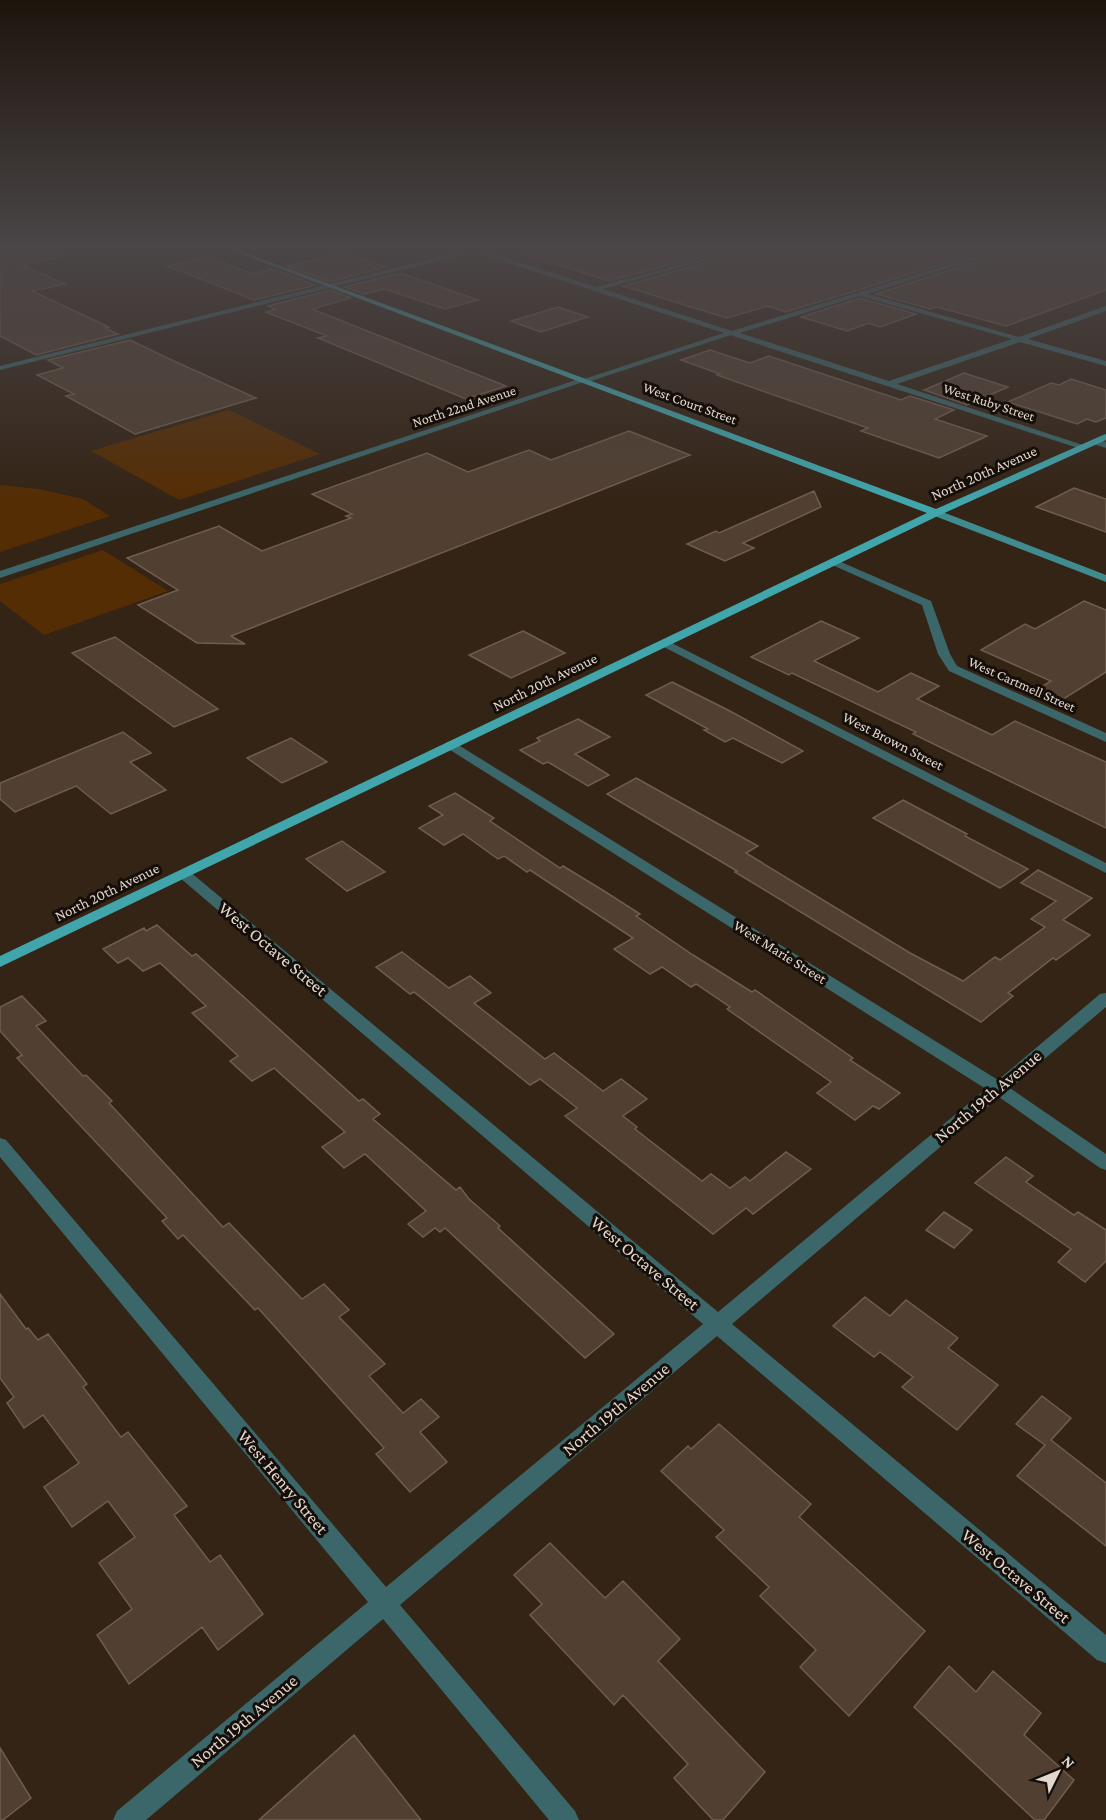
<svg xmlns="http://www.w3.org/2000/svg" width="1106" height="1820" font-family="'Crimson Pro',serif">
  <style>
    .green { fill: #552d04 }
    .building { fill: #513f31; stroke: #705d4e; stroke-width: 1.5 }
    .lines { fill: none; stroke-linecap: round; stroke-linejoin: round }
    .minor { fill: #3b676a; fill-rule: evenodd }
    .tertiary { fill: #3b676a; fill-rule: evenodd }
    .secondary { fill: #408b8f; fill-rule: evenodd }
    .primary { fill: #41a6ac; fill-rule: evenodd }
    .labels { text-anchor: middle; stroke-width: 6; stroke-linejoin: round; paint-order: stroke }
    .far-street-label { font-size: 14px; fill: #e2d7ce; stroke: #160f09 }
    .street-label { font-size: 15px; fill: #e2d7ce; stroke: #160f09 }
    .near-street-label { font-size: 18px; fill: #e2d7ce; stroke: #160f09 }
  </style>
  <rect width="100%" height="100%" fill="#342416"/>
  <path class="green" d="M229 410 320 454 179 500 91 451Z
    M0 485 38 489 83 499 110 516 0 552Z
    M103 550 168 591 44 635 0 601V584Z"/>
  <path class="building" d="M0 248H59L60 257 22 265 65 284 32 291 109 327 105 328 118 334 36 355 0 336Z
    M517 248H734L609 281 517 252Z
    M752 248H996L786 312 768 306 727 318 623 286 751 250Z
    M1013 248H1106V290L1006 326 937 307 930 309 876 294 1012 250Z
    M344 252 386 267 330 282 287 266Z
    M207 256 252 274 273 269 316 285 254 300 167 266Z
    M401 273 478 300 445 309 384 289 364 294 344 287Z
    M330 290 351 298 312 309 506 386 466 399 318 338 327 336 266 312 276 309 268 306Z
    M860 298 916 314 880 327 869 323 847 331 801 317Z
    M558 307 588 317 541 332 511 321Z
    M130 340 163 356 256 398 135 434 66 396 74 394 37 375 63 368 48 360Z
    M710 350 750 363 769 356 901 400 910 396 954 410 935 419 987 436 939 458 861 431 868 428 717 375 720 374 681 360Z
    M964 373 1008 387 967 405 924 390Z
    M1071 379 1106 390V418L1096 422 1087 419 1077 424 1008 402 1051 383 1059 385Z
    M629 431 690 455 231 636 245 644 197 643 138 605 178 590 127 558 219 526 262 551 351 518 346 516 352 514 312 494 427 453 468 472 529 450 551 460Z
    M1074 488 1106 499V532L1036 507Z
    M814 491 821 507 743 543 754 548 725 561 687 544 716 531 719 533Z
    M1084 601 1106 610V672L1062 700 1038 689 1051 681 981 650 1025 624 1035 629Z
    M821 621 859 638 814 661 878 692 911 673 939 686 917 699 992 735 1015 721 1106 762V828L913 734 916 732 792 673 789 675 751 657Z
    M523 631 565 653 511 678 469 655Z
    M115 637 218 709 174 727 72 653Z
    M672 682 728 710 803 751 782 763 733 738 725 742 704 730 708 729 646 695Z
    M578 719 610 737 575 754 609 775 588 786 548 762 543 764 520 750 540 741 537 738Z
    M123 732 151 753 130 762 166 790 111 814 76 786 15 812 0 799V783Z
    M291 738 327 762 282 783 247 758Z
    M636 778 758 846 746 853 910 953 963 981 995 957 1000 960 1045 927 1031 919 1056 901 1021 883 1038 870 1092 898 1063 920 1090 935 1056 960 1053 958 1008 993 1013 996 981 1022 735 872 737 871 607 794Z
    M455 793 494 818 490 821 560 868 563 866 604 891 640 914 636 916 693 955 752 992 755 990 853 1058 850 1060 900 1093 879 1109 873 1106 855 1120 817 1093 831 1082 727 1009 730 1007 696 984 691 987 662 967 650 974 614 949 633 938 530 870 527 872 504 856 498 859 463 834 444 845 419 828 443 815 429 806Z
    M903 800 967 834 965 836 1028 869 1000 888 873 818Z
    M342 841 385 872 347 891 306 859Z
    M157 925 192 956 196 954 359 1101 363 1099 380 1114 373 1119 456 1190 460 1187 469 1199 500 1226 498 1228 614 1334 585 1358 445 1228 440 1232 435 1228 423 1237 408 1224 426 1211 365 1154 344 1168 322 1147 345 1132 274 1068 252 1081 230 1061 238 1056 192 1013 206 1006 160 963 143 971 128 958 118 963 103 949 144 928 146 931Z
    M402 952 449 988 470 976 491 993 474 1003 545 1059 554 1053 603 1091 621 1079 647 1099 623 1116 637 1127 635 1129 702 1181 711 1174 730 1188 745 1177 750 1181 786 1152 811 1169 753 1214 746 1208 713 1234 565 1116 577 1108 540 1079 530 1085 414 992 410 994 376 967Z
    M22 996 46 1021 36 1026 83 1076 86 1075 112 1101 109 1103 223 1227 229 1223 302 1299 324 1284 349 1310 339 1317 385 1364 369 1376 403 1413 421 1399 439 1417 420 1432 447 1462 410 1492 376 1454 384 1448 258 1308 255 1310 183 1235 178 1239 162 1221 167 1218 17 1058 22 1055 0 1031V1007Z
    M1006 1157 1033 1176 1026 1182 1074 1215 1078 1212 1106 1230V1261L1085 1282 1058 1262 1071 1249 975 1183Z
    M944 1212 972 1230 954 1248 926 1230Z
    M0 1294 26 1329 28 1328 38 1340 48 1334 87 1384 83 1387 121 1437 128 1432 187 1506 174 1515 210 1562 220 1555 263 1614 218 1650 202 1627 129 1684 97 1635 132 1609 99 1563 135 1537 108 1501 72 1527 44 1487 79 1463 43 1415 24 1428 7 1403 14 1397 0 1378Z
    M865 1297 890 1316 906 1300 958 1338 948 1348 998 1385 957 1430 902 1387 913 1377 880 1352 874 1357 833 1326Z
    M1042 1396 1071 1418 1051 1440 1106 1483V1546L1017 1476 1045 1445 1016 1424Z
    M719 1424 811 1504 799 1517 925 1631 849 1716 800 1667 816 1650 760 1596 769 1587 716 1537 724 1530 661 1471 688 1446 691 1449Z
    M550 1543 605 1598 623 1581 680 1639 658 1661 765 1772 723 1820H713L674 1778 688 1764 623 1695 614 1705 530 1615 542 1604 514 1575Z
    M949 1666 976 1692 993 1671 1041 1713 1024 1735 1074 1780 1044 1820H1035L914 1707Z
    M354 1735 421 1820H259Z
    M0 1748 31 1798 3 1820H0Z"/>
  <g class="lines">
    <path class="minor" d="M474 248H486L482 250 596 287 741 248H750L603 289 732 331 1002 248H1011L868 294 1019 337 1106 306V311L1028 339 1106 361V366L1020 342 897 384 1089 447 1081 449 474 252 0 370V366ZM860 296 1012 339 889 381 740 333Z
      M582 378 589 380 0 578V571Z
      M1096 439 1106 442V448L1093 444V440Z
      M834 559 931 601 950 654 957 666 1106 733V742L949 671 938 654 922 605 830 564V560Z
      M664 639 1106 863V873L660 645 658 643Z
      M452 741 998 1080 1100 994 1106 993V1007L1010 1088 1106 1154V1170L1100 1168 999 1097 732 1324 1106 1635V1663L1097 1660 717 1336 400 1605 575 1811 579 1820H549L383 1619 146 1820H113L117 1811 368 1602 0 1157V1138L6 1140 386 1587 703 1324 179 877 177 874 179 871H189L718 1312 986 1089 447 748 446 745 447 742Z"/>
    <path class="tertiary" d="M730 331 737 333 588 382 581 380Z"/>
    <path class="secondary" d="M932 511H940L1106 575V582L932 515Z"/>
    <path class="primary" d="M225 248H233L936 509 1103 435 1106 434V440L940 515 0 967V956L927 513Z"/>
  </g>
  <linearGradient id="sky" x2="0" y2="1"><stop stop-color="#1d140c"/><stop offset="0.49" stop-color="#4a4547"/><stop offset="1" stop-color="#4a4547" stop-opacity="0"/></linearGradient>
  <rect width="1106" height="502" fill="url(#sky)"/>
  <g class="labels">
    <g class="far-street-label">
      <text transform="translate(989 402) rotate(18)" y="5">West Ruby Street</text>
      <text transform="translate(690 403) rotate(20)" y="5">West Court Street</text>
      <text transform="translate(464 406) rotate(-18)" y="5">North 22nd Avenue</text>
      <text transform="translate(1022 684) rotate(24)" y="5">West Cartmell Street</text>
    </g>
    <g class="street-label">
      <text transform="translate(984 473) rotate(-24)" y="5">North 20th Avenue</text>
      <text transform="translate(545 682) rotate(-26)" y="5">North 20th Avenue</text>
      <text transform="translate(893 741) rotate(27)" y="5">West Brown Street</text>
      <text transform="translate(107 892) rotate(-26)" y="5">North 20th Avenue</text>
      <text transform="translate(780 952) rotate(32)" y="5">West Marie Street</text>
    </g>
    <g class="near-street-label">
      <text transform="translate(273 949) rotate(40)" y="6">West Octave Street</text>
      <text transform="translate(988 1096) rotate(-40)" y="6">North 19th Avenue</text>
      <text transform="translate(645 1263) rotate(40)" y="6">West Octave Street</text>
      <text transform="translate(616 1409) rotate(-40)" y="6">North 19th Avenue</text>
      <text transform="translate(283 1482) rotate(50)" y="6">West Henry Street</text>
      <text transform="translate(1016 1576) rotate(40)" y="6">West Octave Street</text>
      <text transform="translate(244 1721) rotate(-40)" y="6">North 19th Avenue</text>
    </g>
  </g>
  <g transform="translate(1058 1772) rotate(47)" stroke="#160f09" stroke-width="4.5" paint-order="stroke">
  <path d="M0-4.5L10 22L0 15L-10 22Z" fill="#e2d7ce"/>
  <text y="-9" font-size="16" font-weight="bold" text-anchor="middle" fill="#e2d7ce">N</text>
  </g>
</svg>
